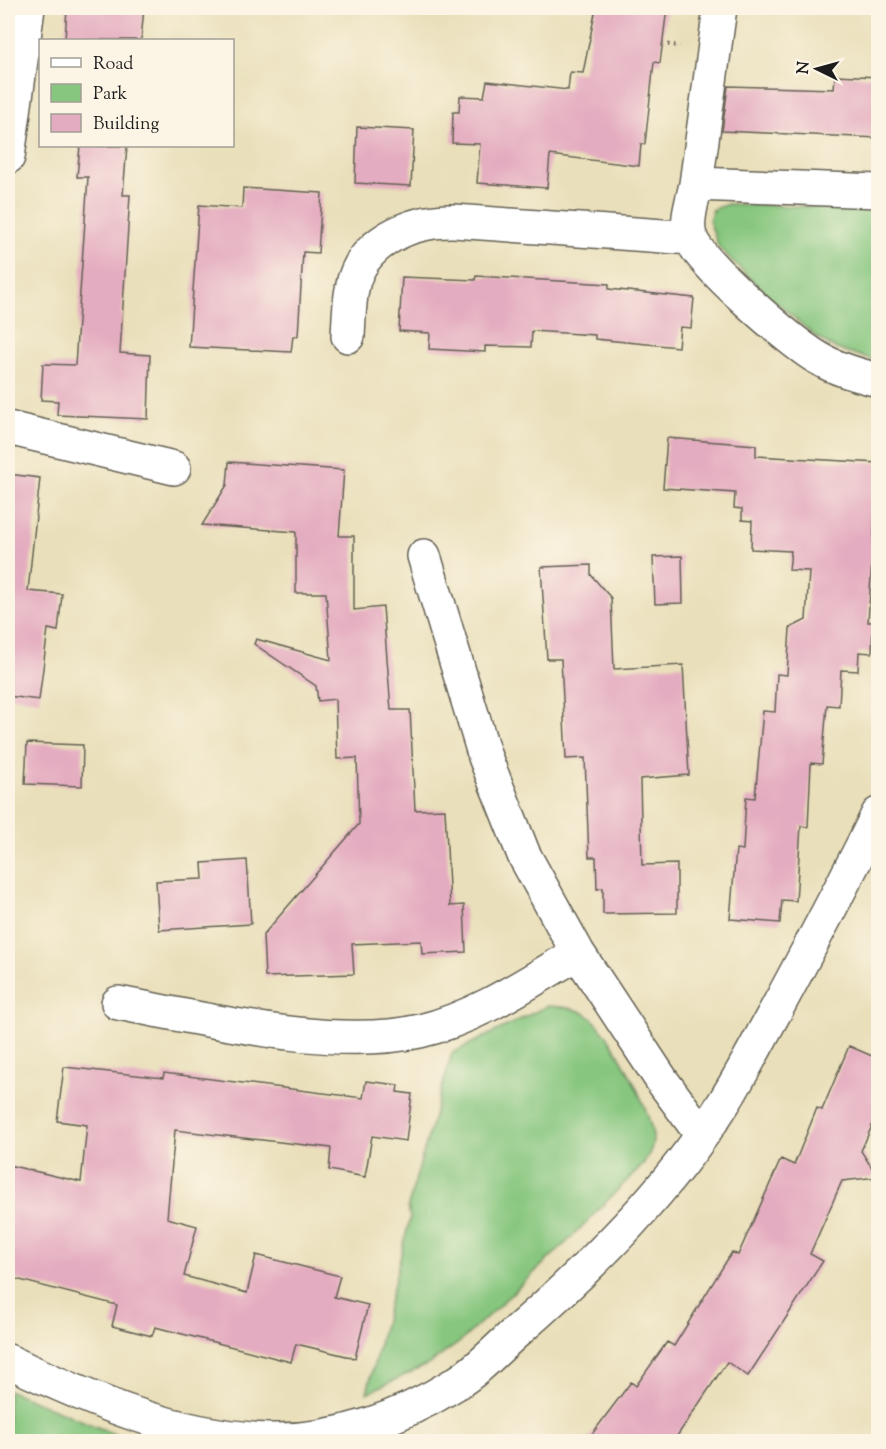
<svg xmlns="http://www.w3.org/2000/svg" width="886" height="1449" font-family="'Sorts Mill Goudy',serif">
  <style>
    .green { fill: #86c67e; stroke: #51714d; stroke-width: 1.5 }
    .building { fill: #e4acc0 }
    .lines { fill: none; stroke-linecap: round; stroke-linejoin: round }
    .minor-casing { stroke: #646053; stroke-width: 36 }
    .path { stroke: #646053; stroke-width: 4; stroke-dasharray: 1.5 4.5; stroke-linecap: butt }
    .minor { stroke: #fff; stroke-width: 33 }
  </style>
  <rect width="100%" height="100%" fill="#fcf5e5"/>
  <filter id="ink" filterUnits="userSpaceOnUse"><feTurbulence type="fractalNoise" baseFrequency=".0167" numOctaves="2"/><feDisplacementMap in="SourceGraphic" scale="12" xChannelSelector="R" yChannelSelector="G"/><feConvolveMatrix kernelMatrix="1 2 1 2 8 2 1 2 1" color-interpolation-filters="sRGB"/></filter>
  <filter id="wash" filterUnits="userSpaceOnUse"><feTurbulence type="fractalNoise" baseFrequency=".008" numOctaves="4" result="noise"/><feDisplacementMap in="SourceGraphic" scale="24" xChannelSelector="R" yChannelSelector="G"/><feGaussianBlur stdDeviation="1.35" result="paint"/><feColorMatrix in="noise" values="0 0 0 0 0 0 0 0 0 0 0 0 0 0 0 0 0 1.4 0 .05"/><feComposite in="paint" operator="in"/></filter>
  <g filter="url(#wash)">
    <rect width="100%" height="100%" fill="#e9dfba"/>
    <path class="green" d="M728 204 878 209V361L836 349 815 336 768 295 719 248 709 220 713 209Z
      M547 1006C563 1007 577 1007 590 1017 611 1032 653 1113 653 1139 653 1149 648 1156 643 1164L568 1241 460 1342 429 1364 367 1393 410 1218 408 1206 452 1053Z
      M8 1390 131 1441H8Z"/>
    <g id="blocks">
      <path class="building" d="M67 8H144L141 40H65Z
        M596 8H667L660 63 654 62 645 144H641L639 166 550 155 547 188 477 183 480 144 452 143 453 112H459L460 96 484 97 487 81 568 90 570 72 583 73Z
        M835 75 879 77V138L722 131 728 86 834 89Z
        M357 127 414 130 411 186 355 183Z
        M80 146H127L123 195H130L120 353 150 355 148 419 57 415 58 401 41 400 43 364 75 365 88 177H77Z
        M243 188 322 193 318 253 303 252 298 336H293L291 352 189 347 199 205 242 208Z
        M476 276 609 284V289L694 298 691 328 680 327 678 347 595 339V335L532 331 531 347 485 346V352L429 349 430 333 399 331 402 277 475 280Z
        M667 438 756 445V456L879 463V516H875L868 622H873L872 653 859 652 858 671 841 670 839 706 827 705 822 764 811 763 808 827 801 826 796 901 782 900 780 923 730 919 736 849 743 850 746 797 755 798 763 711 775 712 777 674 787 675 790 628 806 620 809 571 789 570 791 551 751 549 752 521 742 520V509L734 508 735 493 663 488Z
        M229 462 344 470 339 536H354V610L383 607 391 710H410L415 810 445 809 450 906 464 905 466 952 422 954 421 941 352 944 354 974 265 977 263 935 359 824 357 758 337 759 335 699 318 701 316 686 254 644 256 639 331 660 326 593H296V532L202 525 227 485Z
        M8 474 40 478 28 591 62 594 58 631 48 629 39 700 8 696Z
        M682 556 683 603 655 604 653 557Z
        M591 565V575L611 598 614 669 683 665 689 775 640 779 642 865 677 864V913L603 914V888L597 889 596 857H589L585 758 566 759 561 659H547L541 567Z
        M27 743 83 745 82 786 25 784Z
        M247 860 251 924 159 930 156 881 203 879 202 863Z
        M849 1046 879 1059V1110L861 1151 878 1177 842 1181 810 1254 823 1261 748 1376 727 1362 673 1442H586L631 1382 636 1386 667 1342 674 1346 732 1252 738 1255 781 1159 794 1165 817 1108 822 1110Z
        M64 1067 163 1078 164 1073 363 1098 366 1081 398 1085 397 1092 412 1094 406 1141 372 1136 365 1177 329 1170 331 1148 175 1130 167 1218 197 1226 184 1276 247 1293 256 1255 340 1276 334 1297 368 1305 355 1358 296 1344 291 1362 155 1327 152 1336 112 1326 117 1305 8 1277V1165L81 1182 87 1125 57 1121Z"/>
    </g>
  </g>
  <g filter="url(#ink)">
    <use href="#blocks" fill-opacity="0" stroke="#646053" stroke-width="1.5"/>
    <g class="lines">
      <g class="minor-casing">
        <path id="minor" d="M720 8 696 184 878 191
          M8 157 28 8
          M696 184C693 200 684 223 691 239 704 267 790 341 818 358 836 369 858 375 878 380
          M348 336C349 320 349 304 352 289 360 242 411 220 454 221L691 238
          M8 428 174 468
          M424 556 485 757 524 855 578 953 663 1082 702 1135
          M118 1003C206 1019 332 1051 420 1031 476 1018 529 982 578 953
          M8 1361C91 1400 175 1437 269 1440 334 1442 401 1418 455 1384 477 1371 496 1350 514 1334 592 1266 668 1191 723 1104 742 1074 758 1042 776 1010 811 945 846 880 878 814"/>
      </g>
      <path class="path" d="M662 44 680 46"/>
      <use href="#minor" class="minor"/>
    </g>
  </g>
  <rect width="886" height="1449" fill="none" stroke="#fcf5e5" stroke-width="30"/>
  <rect x="39" y="39" width="195" height="108" fill="#fcf5e5" stroke="#a29e95" stroke-width="1.5"/>
  <rect x="51" y="58" width="30" height="9" fill="#ffffff" stroke="#a29e95" stroke-width="1.5"/>
  <text x="93" y="69" font-size="18" fill="#1c1c1c">Road</text>
  <rect x="51" y="84" width="30" height="18" fill="#86c67e" stroke="#a29e95" stroke-width="1.5"/>
  <text x="93" y="99" font-size="18" fill="#1c1c1c">Park</text>
  <rect x="51" y="114" width="30" height="18" fill="#e4acc0" stroke="#a29e95" stroke-width="1.5"/>
  <text x="93" y="129" font-size="18" fill="#1c1c1c">Building</text>
  <g transform="translate(817 69) rotate(275)" stroke="#fcf5e5" stroke-width="4.5" paint-order="stroke">
  <path d="M0-4.5L10 22L0 15L-10 22Z" fill="#1c1c1c"/>
  <text y="-9" font-size="16" font-weight="bold" text-anchor="middle" fill="#1c1c1c">N</text>
  </g>
</svg>
